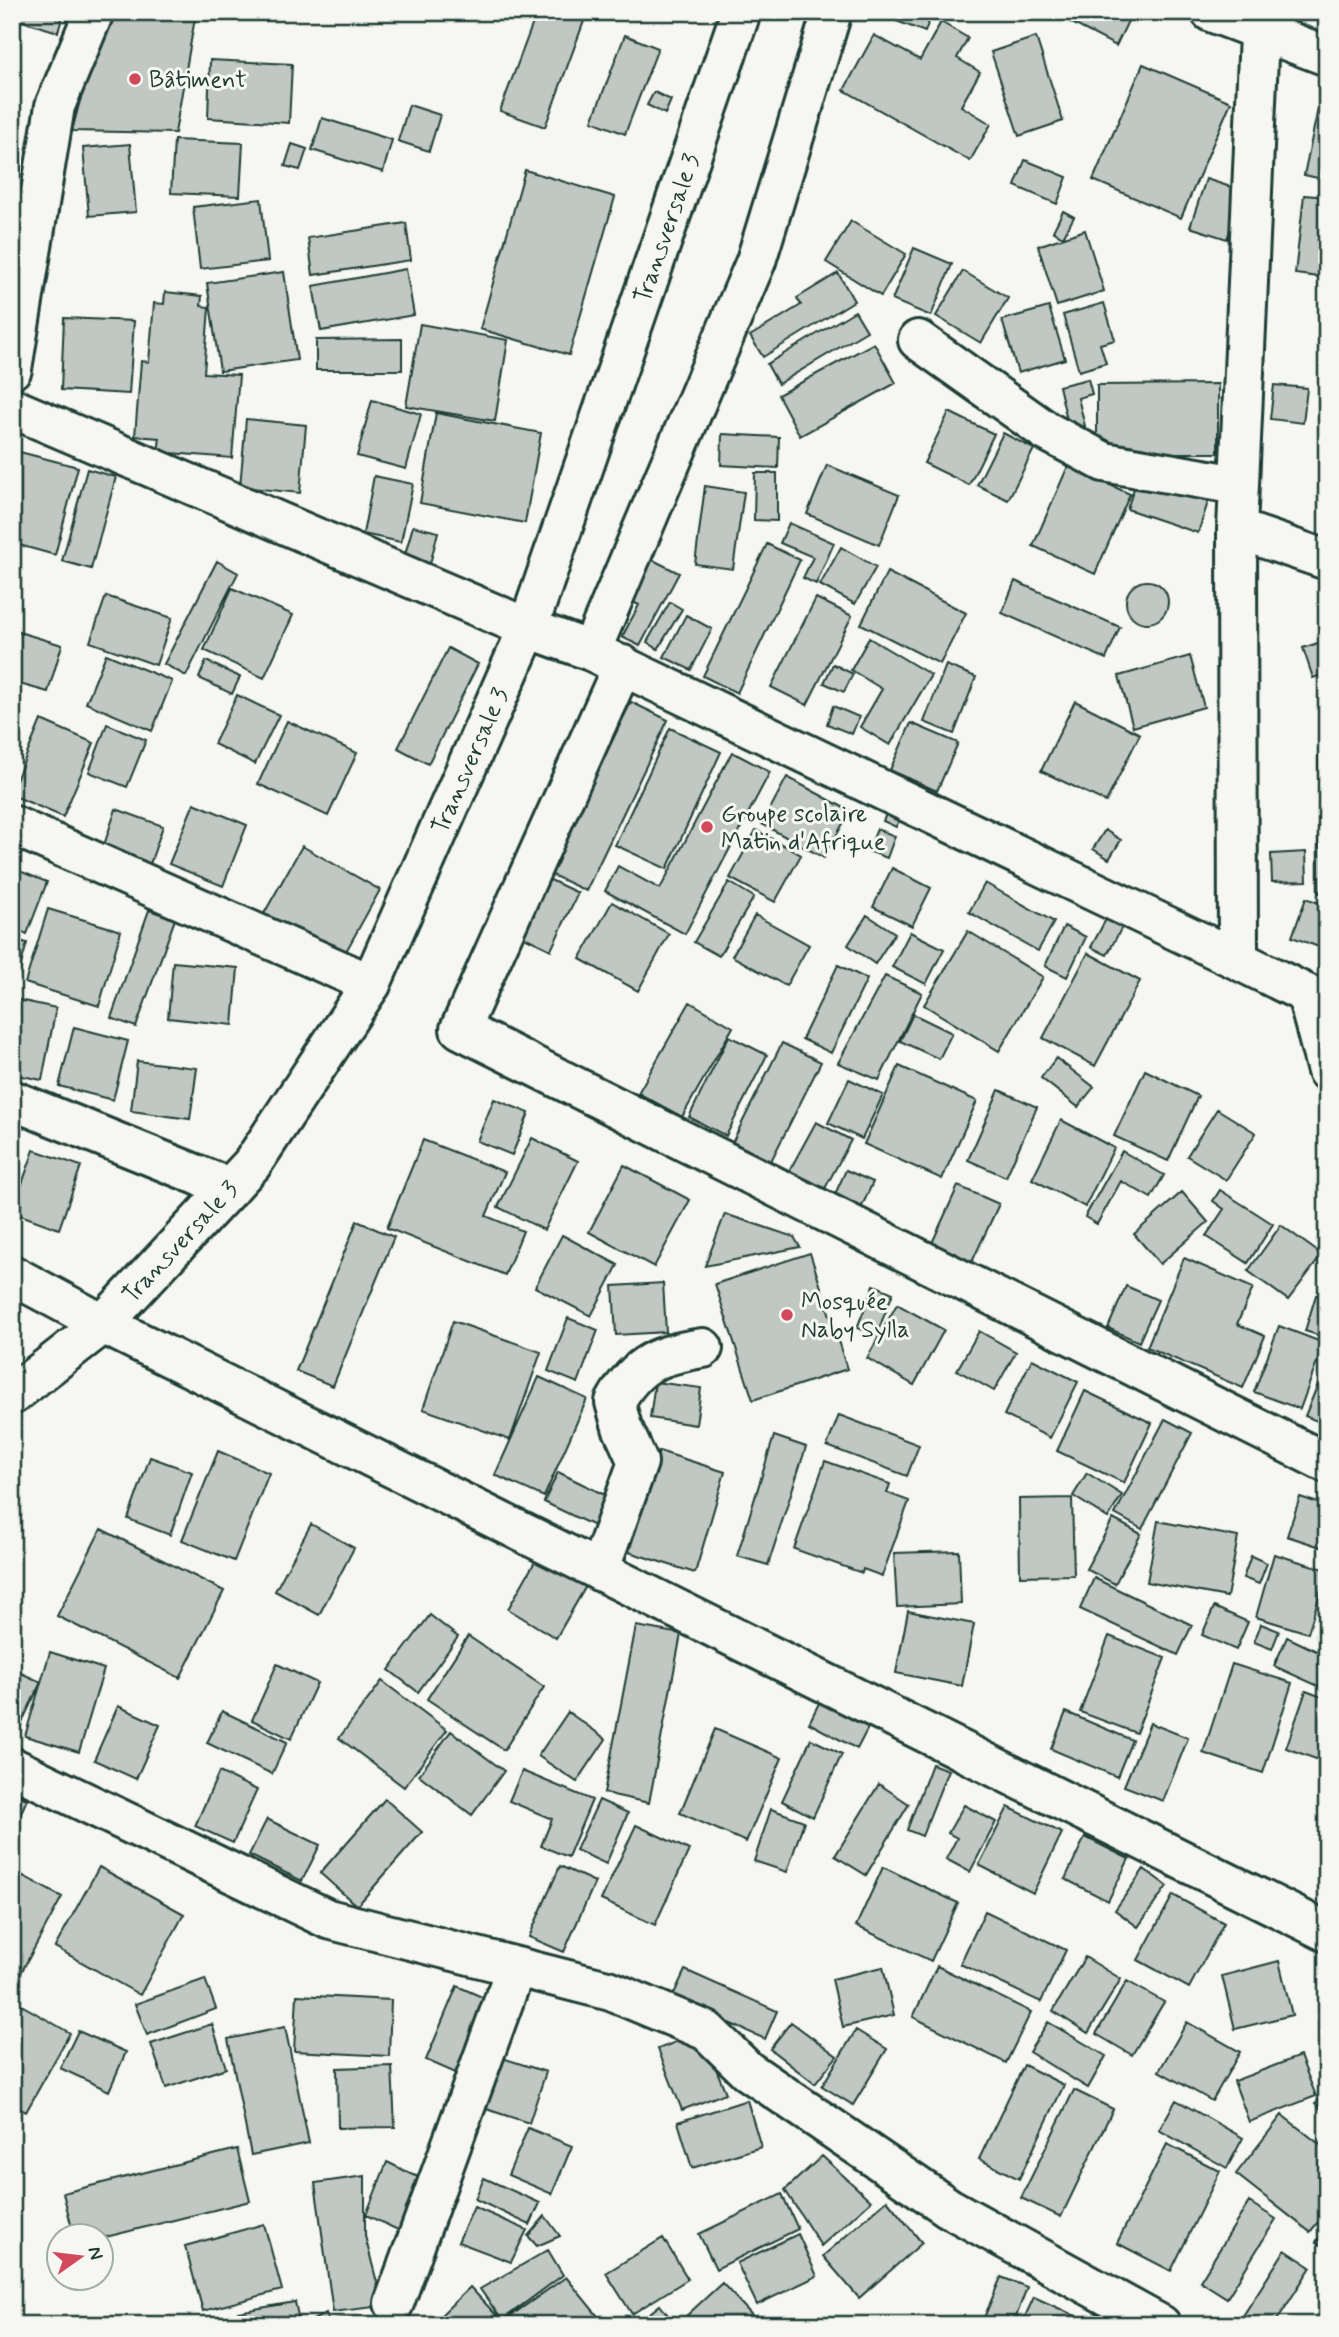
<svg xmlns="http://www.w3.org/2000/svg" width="1339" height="2337" font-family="Mynerve,sans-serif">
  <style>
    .building { fill: #c1c8c3; stroke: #1f3d34; stroke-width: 2 }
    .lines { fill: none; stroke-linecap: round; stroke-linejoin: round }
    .minor-casing { stroke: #1f3d34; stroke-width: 44 }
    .major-casing { stroke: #1f3d34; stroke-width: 44 }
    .minor { stroke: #f6f6f2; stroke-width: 38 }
    .major { stroke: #f6f6f2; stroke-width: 38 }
    .poi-dot { fill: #d1495b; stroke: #f6f6f2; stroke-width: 2.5 }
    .labels { text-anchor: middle; stroke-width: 6; stroke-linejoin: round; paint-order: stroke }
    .poi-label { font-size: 24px; fill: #1f3d34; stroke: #f6f6f2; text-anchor: start }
    .street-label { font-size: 24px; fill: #1f3d34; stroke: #f6f6f2 }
  </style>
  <rect width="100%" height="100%" fill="#f6f6f2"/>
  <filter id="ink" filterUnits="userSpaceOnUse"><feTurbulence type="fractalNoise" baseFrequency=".0143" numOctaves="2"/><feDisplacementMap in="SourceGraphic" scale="14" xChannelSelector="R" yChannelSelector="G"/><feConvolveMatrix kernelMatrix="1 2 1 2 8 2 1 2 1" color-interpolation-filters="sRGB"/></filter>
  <g filter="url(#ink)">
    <path class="building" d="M12 12H64L58 32 12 18Z
      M112 12H196L175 133 72 131 92 55Z
      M537 12H559L584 21 545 127 500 111Z
      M873 12H932L925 32Z
      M1073 12H1120L1130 17 1116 46 1068 21Z
      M941 22 968 38 957 58 980 72 961 106 991 124 970 161 844 90 874 35 920 60Z
      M625 35 658 48 625 134 592 121Z
      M1036 37 1063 121 1019 136 991 52Z
      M210 60 292 64 289 123 208 118Z
      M1143 64 1231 102 1181 218 1093 180Z
      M654 92 671 100 665 114 647 105Z
      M1319 104 1327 106V180L1304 175Z
      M409 105 440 115 429 151 398 141Z
      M322 118 392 140 383 172 312 150Z
      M174 140 243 143 240 196 171 193Z
      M130 144 136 212 89 216 83 148Z
      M292 144 307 149 300 170 285 166Z
      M1025 160 1067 177 1057 204 1015 186Z
      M525 170 615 197 569 355 480 329Z
      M1206 179 1243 191 1227 239 1190 227Z
      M1304 195 1327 197V278L1295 274Z
      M261 199 268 261 200 269 193 207Z
      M1063 211 1074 217 1063 237 1053 231Z
      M851 221 906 254 881 296 826 262Z
      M406 223 411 260 313 275 308 238Z
      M1085 230 1104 291 1057 306 1038 246Z
      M914 248 952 264 931 316 892 300Z
      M406 269 414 315 321 331 313 286Z
      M963 271 1008 298 981 343 936 316Z
      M284 272 297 360 220 371 207 283Z
      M838 273 854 301 763 357 750 336 801 305 797 298Z
      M165 292 202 296 201 306 209 307 204 373 239 375 232 458 158 452 160 438 135 436 141 361 149 362 154 303 164 304Z
      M1104 303 1115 340 1100 344 1106 363 1079 371 1063 315Z
      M1049 307 1065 359 1018 373 1002 320Z
      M855 311 867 331 778 384 767 364Z
      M64 318 134 321 129 394 61 390Z
      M420 324 508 340 495 421 406 406Z
      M402 339V370H316V340Z
      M874 343 896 383 800 436 778 395Z
      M1088 379 1092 394 1078 398 1085 426 1069 429 1059 386Z
      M1218 384V453H1097V385Z
      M1274 385 1307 388 1303 423 1270 419Z
      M372 400 421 414 406 469 357 456Z
      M949 412 994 434 969 485 924 463Z
      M436 413 541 433 525 523 420 503Z
      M246 419 306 425 300 493 240 487Z
      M1003 433 1034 449 1008 500 977 485Z
      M722 434 779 437 778 468 721 465Z
      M12 450 78 467 55 555 12 543Z
      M827 465 899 495 879 545 807 514Z
      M1068 466 1130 494 1095 574 1033 546Z
      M87 469 116 477 91 569 62 561Z
      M755 473H777V521L754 520Z
      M1139 474 1209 499 1198 533 1127 509Z
      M374 476 413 484 401 542 363 534Z
      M705 486 744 492 733 569 695 564Z
      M789 523 834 543 816 584 803 578 813 557 780 543Z
      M413 526 438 532 428 572 402 565Z
      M767 544 800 560 737 693 703 676Z
      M841 547 876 567 855 604 820 585Z
      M649 558 679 573 640 646 622 637 639 605 627 599Z
      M217 561 238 573 186 676 164 664Z
      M887 572 966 613 940 664 861 624Z
      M1126 602a21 21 0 1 1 42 0a21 21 0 1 1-42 0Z
      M1015 581 1120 627 1106 659 1002 613Z
      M232 588 293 615 264 678 204 650Z
      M106 596 172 618 156 665 90 642Z
      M816 598 852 616 807 705 771 687Z
      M670 602 682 609 658 649 647 642Z
      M686 615 712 629 691 670 664 657Z
      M12 630 62 645 48 692 12 682Z
      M869 638 931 675 890 745 860 727 882 689 851 670Z
      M1327 640V673L1313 678 1303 648Z
      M448 648 478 664 428 764 398 748Z
      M106 654 172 681 152 731 86 703Z
      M1190 656 1204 707 1133 727 1119 676Z
      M206 661 240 677 232 694 199 678Z
      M833 664 853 674 844 692 824 683Z
      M946 665 976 677 954 734 924 722Z
      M237 695 279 715 255 764 214 744Z
      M1075 701 1140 734 1106 802 1041 771Z
      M631 702 668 720 586 891 548 873Z
      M833 706 859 717 852 734 827 724Z
      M41 720 94 743 63 817 12 795V790Z
      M287 721 357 753 328 816 258 784Z
      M911 723 958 743 937 791 890 770Z
      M107 724 146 740 127 787 89 772Z
      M670 728 721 752 667 869 615 845Z
      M1319 749H1327V893H1319Z
      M732 752 770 772 685 934 605 891 618 866 660 889Z
      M787 777 850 811 824 858 762 824Z
      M893 798 906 804 896 827 883 821Z
      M194 803 247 825 223 886 169 864Z
      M116 809 163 826 150 864 103 848Z
      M877 829 895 836 887 858 868 851Z
      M756 830 801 855 775 902 730 878Z
      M1105 830 1121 840 1109 859 1093 849Z
      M302 846 380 890 339 964 261 919Z
      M1306 852 1307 881 1272 882 1271 854Z
      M12 868 47 882 27 934 12 928Z
      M892 868 931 888 912 926 873 907Z
      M544 877 578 893 551 950 518 934Z
      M729 882 754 897 719 956 694 942Z
      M985 883 1054 922 1038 951 969 912Z
      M1306 898 1327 906V950L1292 937Z
      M612 902 669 934 638 991 580 959Z
      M1113 906 1129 914 1107 955 1091 947Z
      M48 909 121 931 99 1006 25 983Z
      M149 910 175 919 136 1027 111 1018Z
      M755 915 809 945 786 986 732 956Z
      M867 915 895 933 875 964 848 945Z
      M1064 926 1086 937 1067 977 1045 966Z
      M968 931 1043 977 999 1051 924 1005Z
      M910 932 944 949 926 984 892 967Z
      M12 939 27 943 15 986 12 985Z
      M1088 953 1140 981 1095 1066 1043 1038Z
      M173 962 238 968 233 1025 168 1018Z
      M838 965 867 979 831 1053 802 1039Z
      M885 976 922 993 879 1080 838 1063Z
      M19 1000 56 1008 42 1080 12 1074V1036Z
      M690 1002 733 1027 682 1117 638 1093Z
      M913 1014 952 1033 939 1059 900 1041Z
      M74 1027 128 1041 113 1100 59 1086Z
      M729 1036 767 1055 726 1136 689 1117Z
      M782 1043 821 1062 770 1163 732 1143Z
      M1056 1058 1094 1087 1078 1107 1041 1078Z
      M137 1061 197 1068 190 1119 131 1111Z
      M899 1066 977 1101 942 1179 864 1144Z
      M1145 1070 1198 1096 1168 1161 1114 1136Z
      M849 1079 883 1095 862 1139 828 1123Z
      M999 1090 1037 1107 1006 1177 968 1160Z
      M494 1099 529 1113 512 1155 477 1141Z
      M1217 1109 1256 1133 1226 1180 1187 1156Z
      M1061 1120 1114 1148 1085 1207 1032 1179Z
      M816 1122 851 1140 822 1194 787 1175Z
      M12 1133 22 1137 12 1160Z
      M532 1138 578 1161 544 1230 498 1207Z
      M423 1140 505 1172 486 1216 523 1231 505 1275 387 1228Z
      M34 1150 81 1166 59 1229 12 1212Z
      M1122 1151 1164 1175 1151 1198 1121 1181 1097 1224 1085 1217Z
      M624 1165 690 1200 654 1267 589 1232Z
      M846 1170 873 1182 858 1215 831 1203Z
      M958 1186 999 1204 972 1262 932 1243Z
      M1220 1190 1273 1224 1248 1263 1206 1236 1224 1209 1213 1201Z
      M1182 1192 1208 1222 1160 1264 1134 1234Z
      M725 1214 794 1237 800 1247 705 1266Z
      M357 1221 394 1237 333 1386 296 1371Z
      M1281 1225 1322 1255 1288 1300 1248 1271Z
      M562 1235 618 1265 591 1316 535 1287Z
      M810 1253 847 1369 753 1400 715 1284Z
      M1184 1258 1253 1288 1237 1324 1265 1336 1243 1388 1147 1347Z
      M663 1283 666 1332 616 1335 613 1286Z
      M874 1285 893 1293 876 1336 857 1328Z
      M1126 1286 1158 1300 1139 1342 1108 1328Z
      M1316 1295 1327 1298V1338L1305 1331Z
      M897 1304 944 1330 914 1385 867 1358Z
      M568 1318 598 1330 578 1383 548 1371Z
      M453 1321 541 1352 510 1440 423 1409Z
      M1279 1326 1324 1343 1300 1409 1254 1392Z
      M979 1331 1016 1352 994 1391 957 1370Z
      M1032 1359 1078 1382 1050 1438 1004 1415Z
      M1327 1362V1425L1305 1416Z
      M539 1377 587 1399 544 1497 495 1475Z
      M655 1382 701 1388 696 1425 650 1418Z
      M1085 1391 1152 1423 1124 1483 1057 1451Z
      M839 1415 919 1445 907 1476 827 1446Z
      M1165 1419 1192 1433 1142 1529 1115 1514Z
      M774 1436 806 1447 768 1565 737 1556Z
      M218 1451 269 1473 234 1561 182 1540Z
      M659 1451 725 1472 695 1573 629 1552Z
      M150 1457 192 1472 170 1535 128 1519Z
      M825 1461 890 1484 887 1493 909 1501 882 1576 863 1569 862 1573 794 1549Z
      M558 1472 613 1499 594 1526 544 1502Z
      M1087 1473 1122 1495 1108 1518 1073 1496Z
      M1300 1497 1327 1506V1549L1287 1536Z
      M1072 1498 1074 1575 1020 1576 1019 1499Z
      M1113 1519 1141 1534 1115 1584 1086 1569Z
      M1158 1521 1238 1537 1227 1597 1147 1582Z
      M311 1524 354 1548 319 1615 275 1591Z
      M101 1529 224 1591 180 1678 57 1616Z
      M959 1551 961 1604 897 1607 894 1553Z
      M1274 1554 1327 1570 1308 1633 1256 1617Z
      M1251 1556 1267 1563 1259 1584 1243 1578Z
      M537 1558 586 1586 556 1638 508 1609Z
      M1094 1578 1192 1625 1178 1655 1080 1609Z
      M1327 1606V1640L1316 1636Z
      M1214 1607 1248 1622 1236 1650 1202 1635Z
      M908 1611 974 1624 962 1686 896 1673Z
      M430 1615 458 1637 418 1692 389 1670Z
      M1261 1624 1279 1631 1272 1649 1254 1642Z
      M636 1626 681 1634 649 1803 604 1793Z
      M468 1636 544 1687 504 1750 427 1699Z
      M1109 1636 1165 1658 1136 1733 1080 1712Z
      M1287 1637 1327 1656V1690L1274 1666Z
      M50 1652 104 1669 79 1752 25 1736Z
      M277 1664 317 1683 291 1739 252 1720Z
      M1232 1664 1292 1683 1263 1773 1203 1753Z
      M12 1669 41 1682 13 1741 12 1740Z
      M382 1681 447 1730 404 1787 339 1738Z
      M1306 1691 1327 1699V1763L1286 1748Z
      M821 1699 870 1724 857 1749 809 1723Z
      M118 1706 160 1725 136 1779 94 1760Z
      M222 1711 287 1742 272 1774 207 1743Z
      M568 1712 606 1739 577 1782 538 1756Z
      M1066 1712 1132 1740 1117 1777 1051 1749Z
      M1150 1723 1188 1738 1163 1801 1124 1786Z
      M715 1729 782 1758 746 1842 680 1813Z
      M451 1731 504 1771 472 1815 419 1775Z
      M811 1739 842 1754 813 1817 782 1801Z
      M932 1764 948 1770 922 1836 907 1830Z
      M522 1771 592 1800 568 1857 541 1846 552 1819 509 1801Z
      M219 1772 257 1790 233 1843 195 1826Z
      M879 1784 909 1804 866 1875 835 1856Z
      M12 1793 27 1799 12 1834Z
      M385 1799 422 1832 357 1906 320 1873Z
      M599 1800 628 1813 606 1864 576 1850Z
      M964 1805 996 1822 970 1872 946 1859 957 1838 948 1833Z
      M1008 1807 1062 1833 1033 1893 979 1865Z
      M771 1809 804 1821 787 1872 754 1861Z
      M267 1819 320 1845 302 1881 249 1855Z
      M636 1825 689 1850 655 1925 601 1900Z
      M1085 1837 1129 1859 1108 1901 1065 1879Z
      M560 1866 595 1882 564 1952 529 1937Z
      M99 1867 184 1914 140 1995 55 1947Z
      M883 1867 958 1903 931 1961 856 1926Z
      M1144 1869 1167 1886 1138 1927 1115 1910Z
      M12 1870 62 1897 16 1982 12 1980Z
      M1173 1895 1224 1923 1189 1988 1138 1960Z
      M985 1911 1066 1950 1041 2002 960 1964Z
      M1085 1957 1121 1979 1088 2033 1053 2011Z
      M1279 1961 1292 2015 1235 2029 1222 1976Z
      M937 1966 1031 2012 1006 2063 913 2017Z
      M883 1967 894 2015 843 2027 832 1979Z
      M685 1970 777 2011 765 2039 672 1998Z
      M205 1979 216 2009 147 2035 135 2004Z
      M1127 1981 1164 2002 1132 2055 1096 2034Z
      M457 1986 498 2004 467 2078 426 2060Z
      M297 1995 391 2000 389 2056 294 2051Z
      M18 2003 70 2033 26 2112 15 2106 12 2111V2013Z
      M791 2022 837 2056 815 2084 770 2049Z
      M1048 2022 1106 2056 1088 2088 1029 2052Z
      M1187 2022 1240 2052 1212 2101 1159 2071Z
      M212 2024 226 2068 166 2088 151 2044Z
      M285 2027 309 2143 251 2155 228 2039Z
      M856 2030 887 2049 853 2105 822 2086Z
      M78 2031 126 2052 109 2091 60 2068Z
      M701 2032 726 2093 682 2110 658 2049Z
      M496 2056 546 2072 529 2123 480 2107Z
      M1300 2056 1316 2096 1249 2122 1234 2081Z
      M1024 2065 1064 2085 1019 2179 979 2159Z
      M392 2066 395 2127 338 2128 337 2068Z
      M1074 2090 1113 2109 1061 2217 1021 2198Z
      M1327 2093V2116L1315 2103Z
      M747 2100 761 2147 692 2168 678 2122Z
      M1176 2100 1243 2138 1227 2168 1159 2130Z
      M1282 2115 1327 2150V2211L1310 2232 1236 2174Z
      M528 2128 572 2146 552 2194 508 2175Z
      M1167 2144 1220 2171 1171 2271 1117 2243Z
      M237 2149 250 2201 102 2238V2236H74L63 2193Z
      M822 2156 871 2201 821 2246 785 2190Z
      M387 2162 424 2180 400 2231 366 2215Z
      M365 2176V2236L383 2306 333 2312 315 2183Z
      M484 2178 540 2203 530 2225 475 2199Z
      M782 2194 798 2229 716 2269 699 2234Z
      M887 2200 922 2243 859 2298 823 2256Z
      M1249 2202 1276 2219 1227 2298 1200 2281Z
      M474 2207 527 2230 511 2262 458 2242Z
      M545 2216 560 2236 537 2246 528 2236Z
      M264 2224 282 2290 203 2311 185 2246Z
      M1327 2227V2249L1316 2242Z
      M798 2234 817 2276 757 2305 737 2263Z
      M663 2238 688 2279 632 2314 606 2273Z
      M548 2250 563 2275 502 2320 480 2289Z
      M1285 2250 1311 2267 1274 2325H1251L1241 2319Z
      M566 2277 605 2325H504L502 2322Z
      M1001 2277 1027 2287 1013 2325H981Z
      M722 2283 761 2325H692L685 2317Z
      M470 2287 497 2316 488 2325H446L439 2317Z
      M1034 2297 1093 2324V2325H1021Z
      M295 2302 300 2325H240L238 2312Z
      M660 2305 676 2325H635Z
      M326 2313 330 2325H304Z
      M399 2316 400 2325H339L338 2319Z"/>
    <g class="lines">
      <g class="minor-casing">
        <path id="minor" d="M1211 12 1327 56
          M918 340 1046 431 1104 462 1238 485
          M12 369 55 106 94 12
          M12 408 528 628 591 651 1238 960 1327 1004
          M1237 529 1327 560
          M591 651 756 261 832 12
          M623 665 460 1029 1327 1463
          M12 825 371 984
          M1238 960 1237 529 1260 12
          M1307 995 1327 1071
          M12 1100 230 1188
          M12 1275 103 1324 1327 1932
          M599 1571 638 1462 622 1427 615 1402C638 1361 660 1355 703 1348
          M12 1767 328 1919 611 1991 707 2031 748 2071 949 2208 1161 2325
          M394 2303 516 1967"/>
      </g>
      <g class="major-casing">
        <g id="major">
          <path id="s1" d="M12 1395 103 1324 252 1164 371 984 528 628 741 12"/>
        </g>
      </g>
      <use href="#minor" class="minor"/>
      <use href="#major" class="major"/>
    </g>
  </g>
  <g class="poi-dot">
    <circle cx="135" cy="79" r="7"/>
    <circle cx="707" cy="827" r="7"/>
    <circle cx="787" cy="1315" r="7"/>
  </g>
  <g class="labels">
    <g class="poi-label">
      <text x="149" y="87">Bâtiment</text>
      <text x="721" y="821">Groupe scolaire<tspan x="721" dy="28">Matin d'Afrique</tspan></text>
      <text x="801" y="1309">Mosquée<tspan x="801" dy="28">Naby Sylla</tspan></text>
    </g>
    <g class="street-label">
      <text dy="8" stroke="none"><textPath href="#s1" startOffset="1362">Transversale 3</textPath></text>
      <text dy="8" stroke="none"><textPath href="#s1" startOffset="794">Transversale 3</textPath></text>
      <text dy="8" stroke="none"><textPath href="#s1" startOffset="228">Transversale 3</textPath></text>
    </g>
  </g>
  <rect width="1339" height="2337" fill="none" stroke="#f6f6f2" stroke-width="42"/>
  <rect x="21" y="21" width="1297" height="2295" fill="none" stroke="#1f3d34" stroke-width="2.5" filter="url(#ink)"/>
  <g transform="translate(80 2257) rotate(76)"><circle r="33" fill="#f6f6f2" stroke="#a0aca6" stroke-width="2"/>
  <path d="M0-5L12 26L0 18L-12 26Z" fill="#d1495b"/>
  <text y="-10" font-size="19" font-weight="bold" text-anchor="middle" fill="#1f3d34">N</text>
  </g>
</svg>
